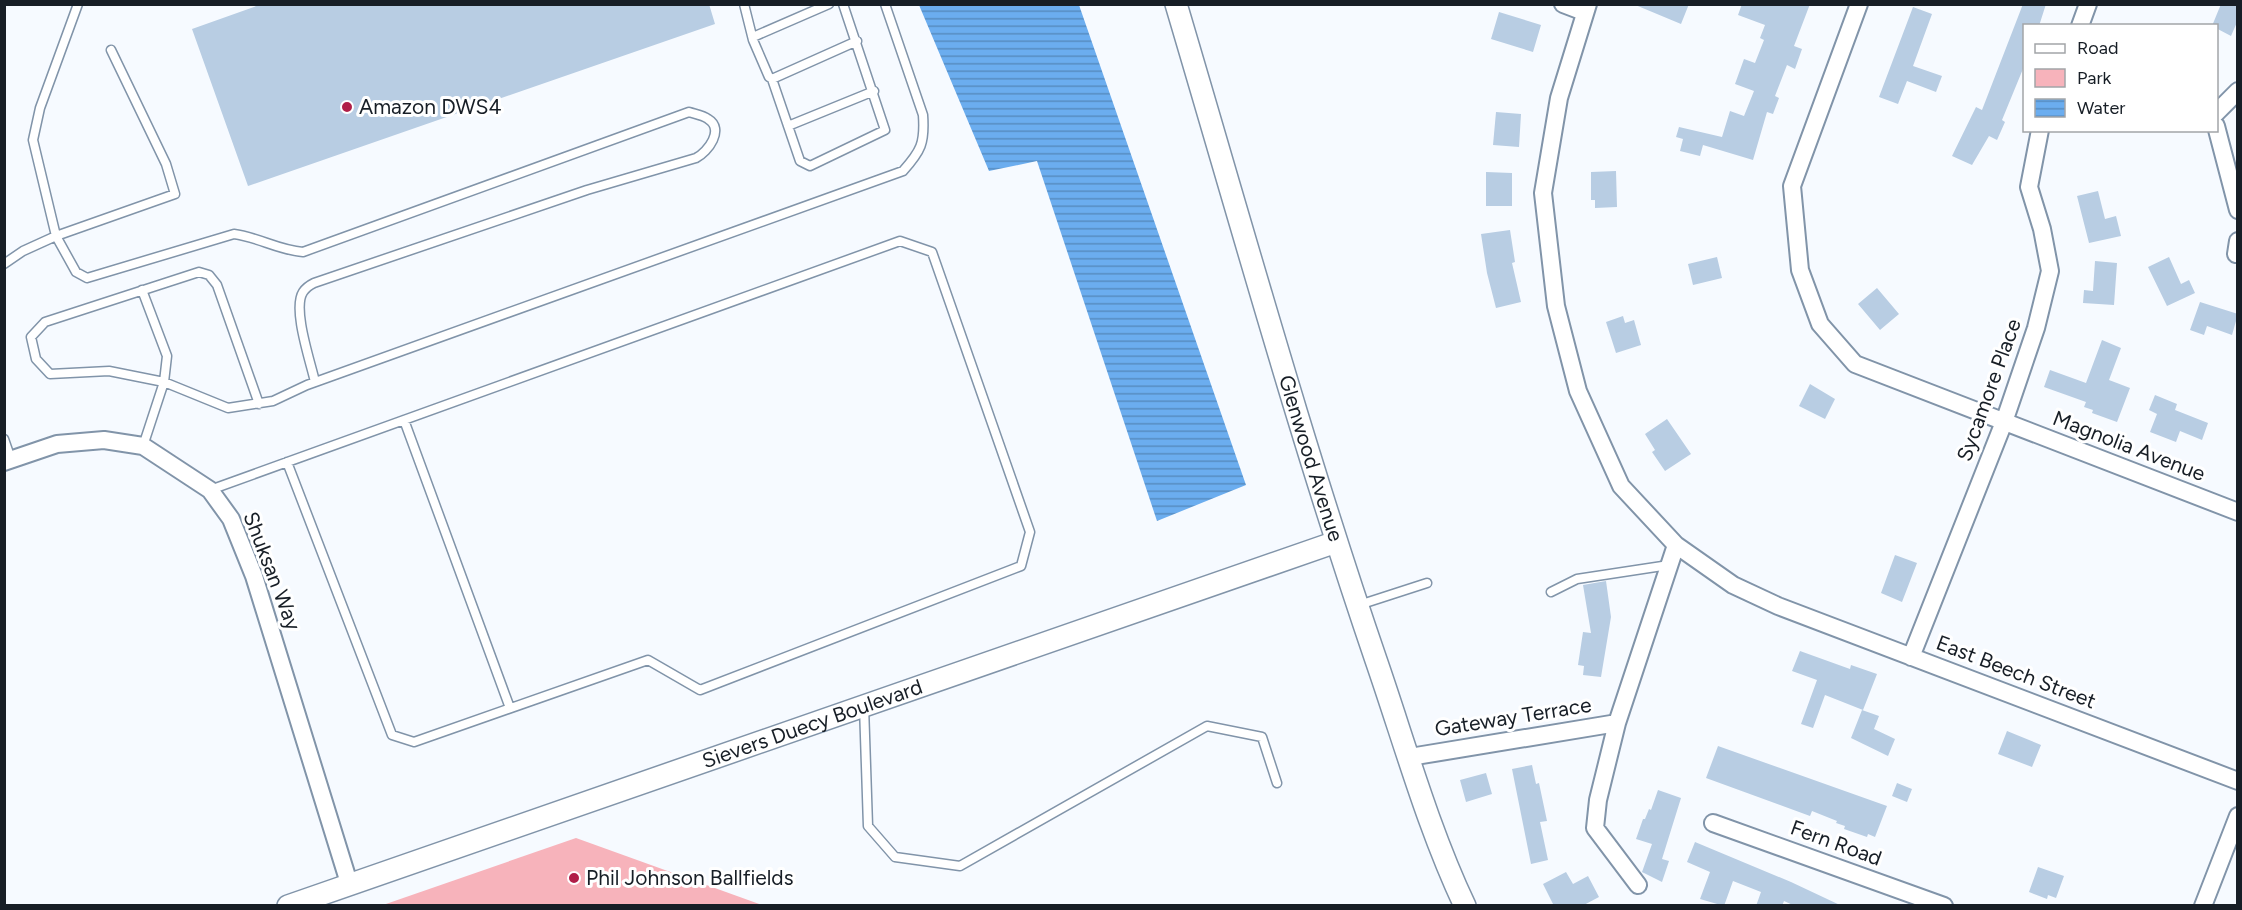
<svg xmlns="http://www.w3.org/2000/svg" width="2242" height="910" font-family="Figtree,sans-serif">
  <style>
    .park { fill: #f7b3bb }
    .water { fill: url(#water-rules) }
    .building { fill: #b8cde3 }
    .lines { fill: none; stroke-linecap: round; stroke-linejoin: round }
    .service-casing { stroke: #8194a9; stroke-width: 11 }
    .minor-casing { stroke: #8194a9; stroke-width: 20 }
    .tertiary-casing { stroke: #8194a9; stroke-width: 24 }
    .service { stroke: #fff; stroke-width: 8 }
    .minor { stroke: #fff; stroke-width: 16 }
    .tertiary { stroke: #fff; stroke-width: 21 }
    .poi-dot { fill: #b01e48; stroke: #fff; stroke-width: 2 }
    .labels { text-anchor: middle; stroke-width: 6; stroke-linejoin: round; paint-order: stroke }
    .poi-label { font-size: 21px; fill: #171e26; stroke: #fff; text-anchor: start }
    .street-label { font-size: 21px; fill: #171e26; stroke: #fff }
  </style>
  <defs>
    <pattern id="water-rules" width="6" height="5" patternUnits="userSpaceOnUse" patternTransform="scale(1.5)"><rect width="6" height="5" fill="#6badef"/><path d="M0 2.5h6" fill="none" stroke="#578cc1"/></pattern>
  </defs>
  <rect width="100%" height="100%" fill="#f6faff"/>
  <path class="park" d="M576 838 762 905H383Z"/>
  <path class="water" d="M919 5H1079L1246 485 1157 521 1037 161 989 171Z"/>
  <path class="building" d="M262 4H709L715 24 248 186 192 29Z
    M1633 4H1689L1681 24Z
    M1742 4H1810L1794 46 1802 49 1795 69 1787 65 1775 96 1779 98 1773 114 1767 112 1753 160 1703 145 1700 156 1680 151 1683 139 1676 137 1679 127 1722 137 1730 111 1744 116 1754 91 1735 84 1744 59 1755 63 1764 40 1760 38 1765 25 1738 15Z
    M2023 4H2046L2039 26H2025V64L2002 120 2005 122 1997 140 1989 136 1972 165 1952 156 1976 107 1982 110Z
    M2221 4H2238V20L2231 36 2212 26Z
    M1913 7 1932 14 1913 66 1942 76 1936 92 1907 81 1898 104 1879 97Z
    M1499 12 1541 25 1533 52 1491 39Z
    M1496 112 1521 114 1519 147 1493 145Z
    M1616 171 1617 207 1595 208V200H1591V172Z
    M1486 172 1512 173V206H1486Z
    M2098 191 2105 219 2116 216 2121 236 2089 243 2077 196Z
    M1510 230 1515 262 1512 263 1521 302 1496 308 1487 273 1481 234Z
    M1717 257 1722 278 1693 285 1688 264Z
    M2169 257 2181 284 2189 280 2195 293 2167 306 2148 267Z
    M2095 261 2117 263 2114 305 2083 303 2084 290 2093 291Z
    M1877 288 1899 314 1880 330 1858 304Z
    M2200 302 2238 314 2232 335 2207 326 2204 335 2190 330Z
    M1623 316 1625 323 1634 320 1641 345 1616 353 1606 322Z
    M2102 340 2121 348 2109 380 2130 388 2117 422 2092 413 2093 410 2084 407 2086 402 2044 387 2050 370 2086 383Z
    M1810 384 1835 399 1825 419 1799 406Z
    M2155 395 2177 404 2175 410 2208 423 2202 440 2180 431 2176 442 2150 432 2157 414 2149 410Z
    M1667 419 1691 454 1665 471 1652 452 1655 450 1645 434Z
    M1895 555 1917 563 1902 602 1881 593Z
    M1606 581 1611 617 1601 677 1583 675 1584 666 1578 665 1583 632 1591 633 1583 585Z
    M1800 651 1850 669 1851 665 1877 674 1863 710 1825 695 1813 728 1801 724 1817 680 1792 671Z
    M1862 710 1879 716 1874 729 1895 739 1888 756 1851 738Z
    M2007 731 2041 745 2032 767 1998 754Z
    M1718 746 1887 806 1875 837 1868 834 1867 837 1844 829 1845 826 1836 823 1837 821 1812 811 1810 816 1706 778Z
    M1532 765 1536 784 1539 783 1547 821 1540 822 1548 860 1531 864 1512 769Z
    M1486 773 1492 794 1466 802 1460 780Z
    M1897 783 1912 789 1907 802 1892 796Z
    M1658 790 1681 798 1662 859 1669 861 1662 882 1642 872 1652 844 1636 839 1643 819H1645L1649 809 1651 810Z
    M1695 842 1791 882 1842 906H1795L1784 901 1782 906H1756L1761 892 1733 881 1724 906 1700 899 1710 872 1687 862Z
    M2038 867 2064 876 2056 898 2048 895 2047 899 2029 892Z
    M1566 872 1573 884 1588 876 1599 897 1582 906H1554L1543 884Z"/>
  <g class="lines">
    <g class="service-casing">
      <path id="service" d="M744 4 753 40 769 77 772 79 800 161 810 166 885 130 843 4
        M753 37 829 4
        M111 50 166 164 175 194 56 236 76 272 87 278 234 234C258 237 278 250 303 252L689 112C695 114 703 115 708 119 725 129 708 152 696 158L587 190 314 283C310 285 305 289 303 292 292 309 311 363 315 382
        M772 79 857 41
        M788 126 874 91
        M4 264 23 251 56 236 33 140 40 108 78 4
        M142 290 167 356 164 382 109 371 50 374 36 359 31 337 45 322 199 272 209 275 217 285 259 404
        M404 420 510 708
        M4 439 11 459
        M143 446 164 382 228 408 273 401 307 385 903 171C921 151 925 143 923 115L885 4
        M210 490 900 241 932 252 1030 532 1021 566 700 690 648 660 414 742 392 735 287 462
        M1551 592 1577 579 1669 565
        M1359 605 1427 583
        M864 706 868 826 895 857 960 866 1207 726 1262 737 1277 783"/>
    </g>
    <g class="minor-casing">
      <path id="minor" d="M1563 4 1584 12
        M1588 4 1559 98 1543 193 1556 306 1578 391 1621 486 1676 545 1733 585 1778 606 2238 781
        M1859 4 1792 186 1800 270 1820 324 1855 364 2238 512
        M2080 26 2088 4
        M2216 113 2238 91
        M2216 126 2238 210
        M2236 254 2238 241
        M4 462 57 444 104 440 143 446 210 490 231 519 254 576 349 883
        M1911 657 2004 422 2036 328 2050 271 2042 229 2029 187 2040 130
        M1617 723 1598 800 1595 828 1638 885
        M1410 757 1617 723 1676 545
        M1713 823 1944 906
        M2203 906 2238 816"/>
    </g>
    <g class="tertiary-casing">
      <g id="tertiary">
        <path id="s1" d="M1176 4C1241 223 1302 444 1376 660 1404 741 1428 828 1465 906"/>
        <path id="s2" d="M288 906 1336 542"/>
      </g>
    </g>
    <use href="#service" class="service"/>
    <use href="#minor" class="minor"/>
    <use href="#tertiary" class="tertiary"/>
  </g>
  <g class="poi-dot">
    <circle cx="347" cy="107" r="6"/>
    <circle cx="574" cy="878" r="6"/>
  </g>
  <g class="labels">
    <g class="poi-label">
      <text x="359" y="114">Amazon DWS4</text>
      <text x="586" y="885">Phil Johnson Ballfields</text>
    </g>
    <g class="street-label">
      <text transform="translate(1989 390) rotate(-70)" y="7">Sycamore Place</text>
      <text transform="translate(2129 446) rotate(21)" y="7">Magnolia Avenue</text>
      <text dy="7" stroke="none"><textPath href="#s1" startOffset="474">Glenwood Avenue</textPath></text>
      <text transform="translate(272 571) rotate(69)" y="7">Shuksan Way</text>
      <text transform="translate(2016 672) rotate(21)" y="7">East Beech Street</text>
      <text transform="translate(1513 717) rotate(-9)" y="7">Gateway Terrace</text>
      <text dy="7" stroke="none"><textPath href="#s2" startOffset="555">Sievers Duecy Boulevard</textPath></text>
      <text transform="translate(1836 843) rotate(20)" y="7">Fern Road</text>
    </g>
  </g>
  <rect width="2242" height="910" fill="none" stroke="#171e26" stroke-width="12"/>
  <rect x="2023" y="24" width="195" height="108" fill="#ffffff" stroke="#a2a5a8" stroke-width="1.5"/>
  <rect x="2035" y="44" width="30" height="9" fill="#ffffff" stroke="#a2a5a8" stroke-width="1.5"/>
  <text x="2077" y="54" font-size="18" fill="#171e26">Road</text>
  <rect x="2035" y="69" width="30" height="18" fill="#f7b3bb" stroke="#a2a5a8" stroke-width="1.5"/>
  <text x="2077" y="84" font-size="18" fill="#171e26">Park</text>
  <rect x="2035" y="99" width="30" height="18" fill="url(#water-rules)" stroke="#a2a5a8" stroke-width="1.5"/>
  <text x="2077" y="114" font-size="18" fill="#171e26">Water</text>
</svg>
